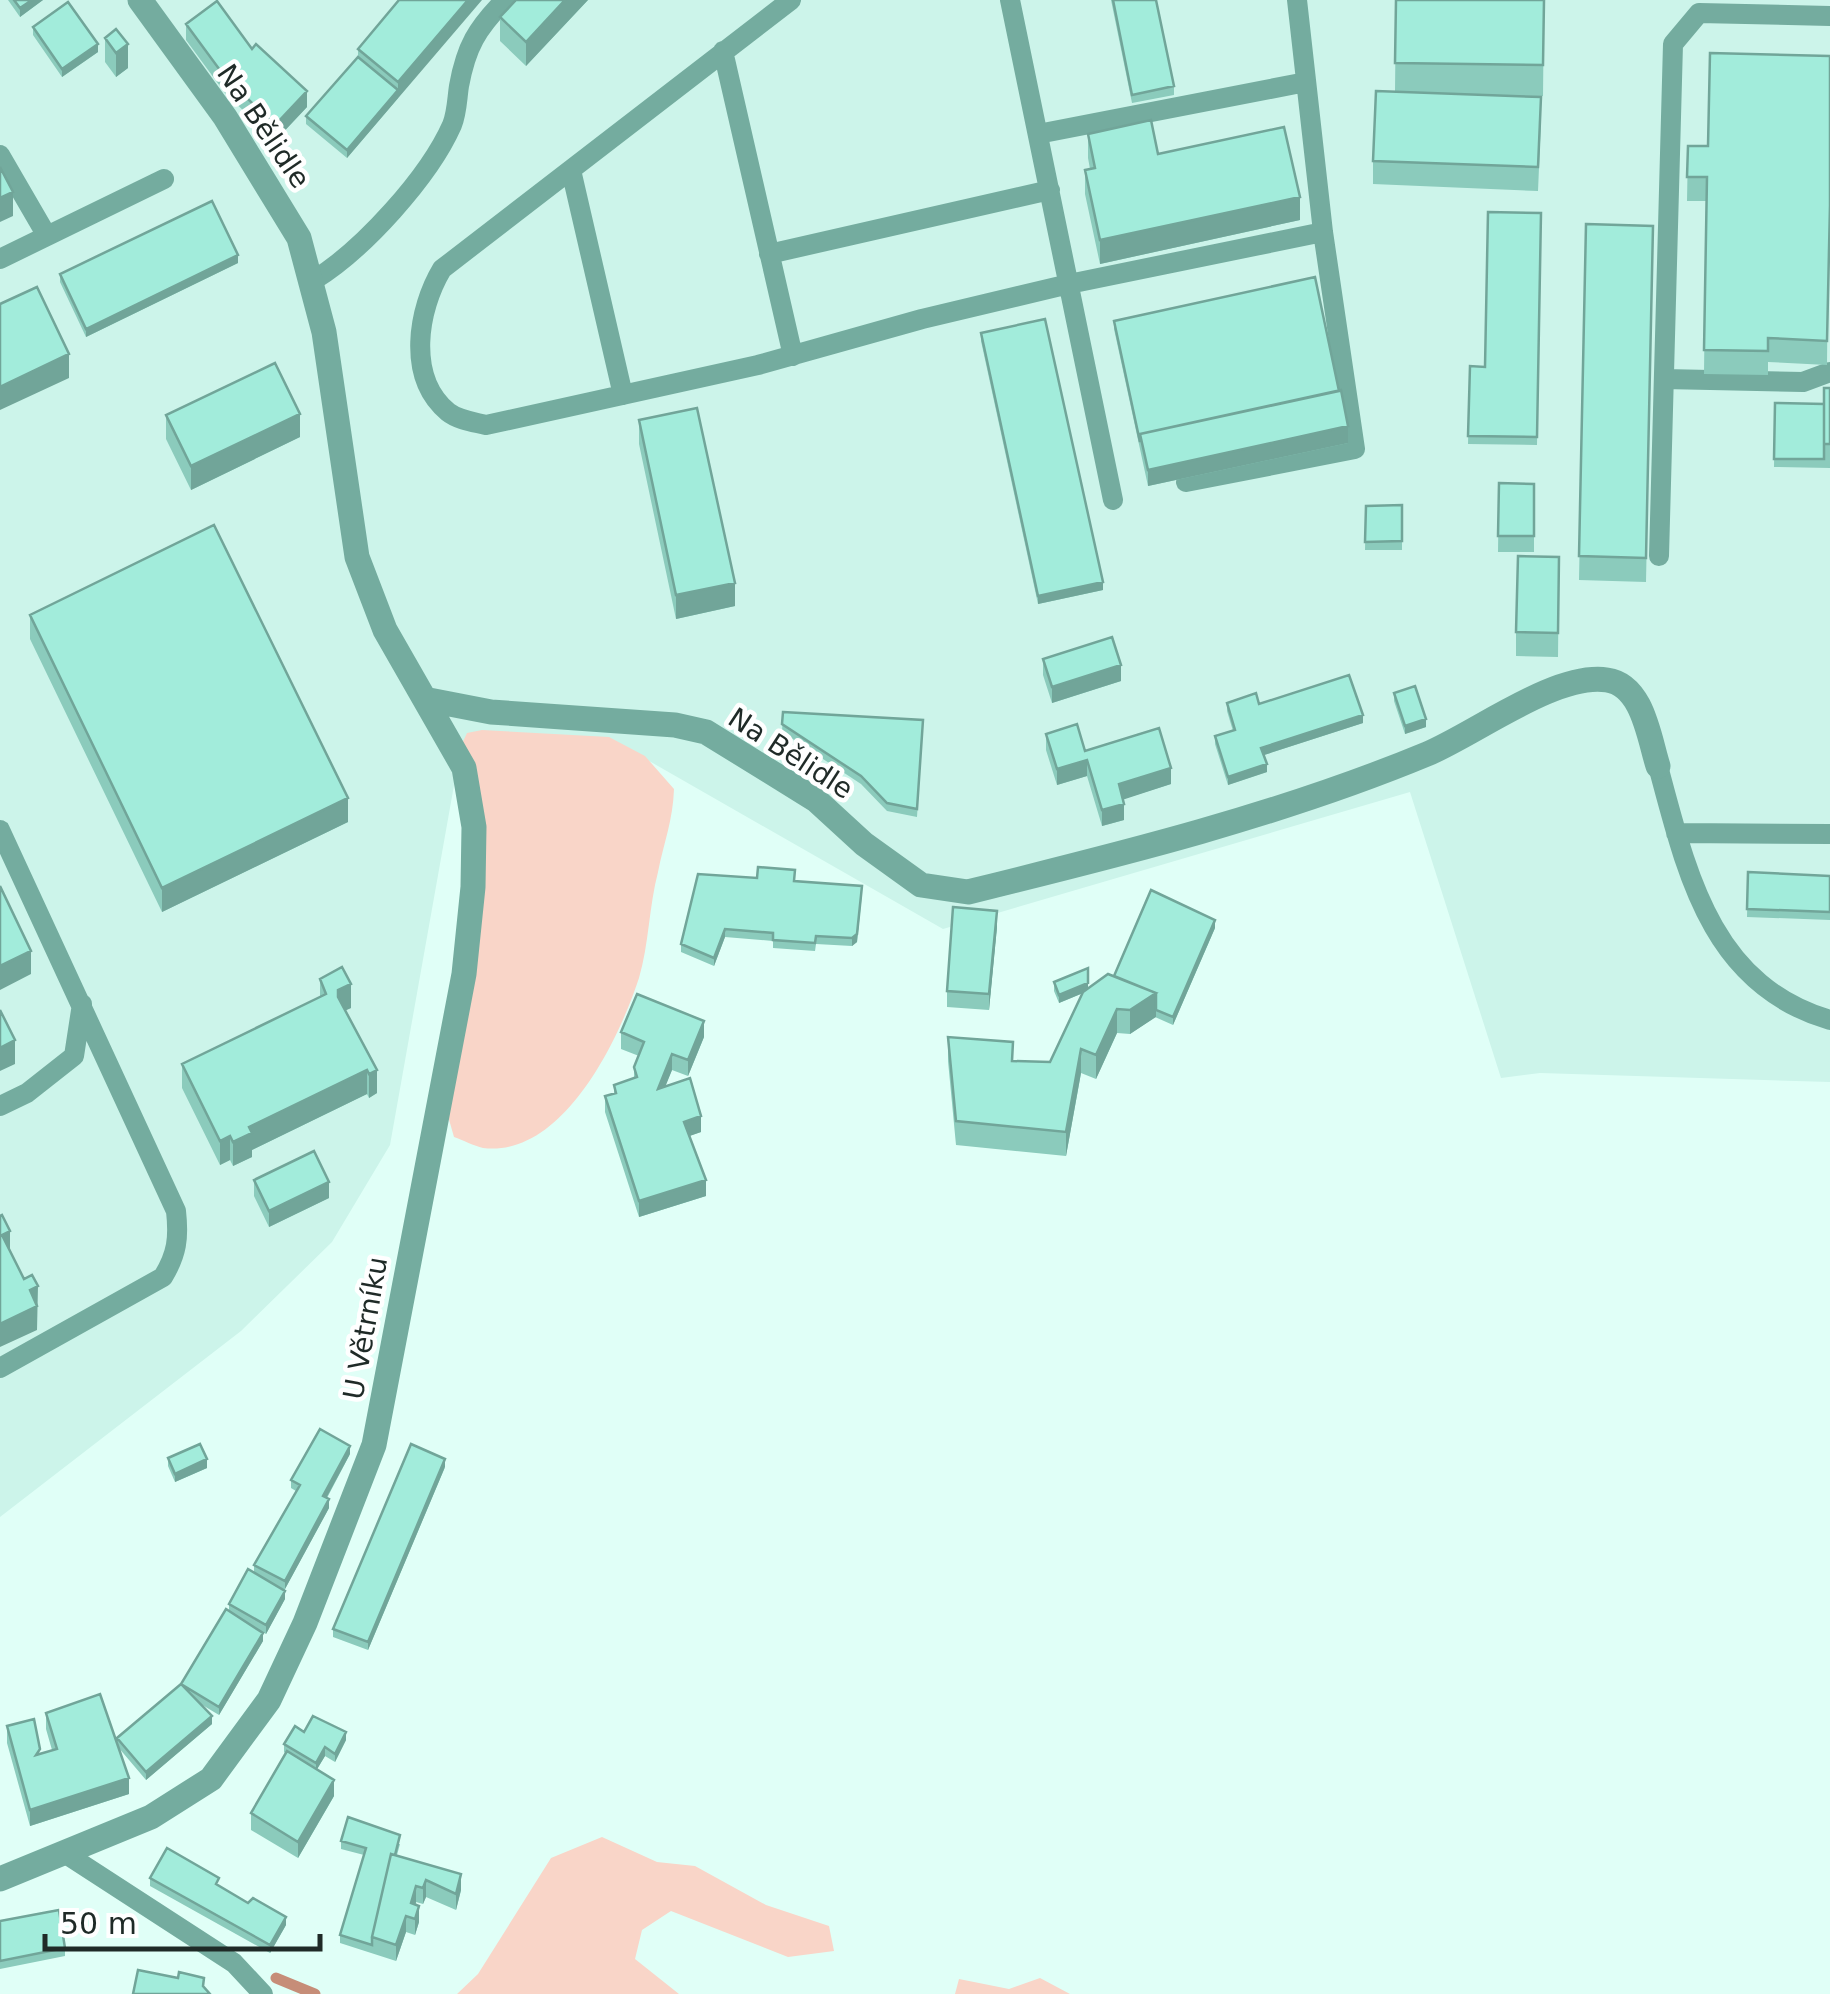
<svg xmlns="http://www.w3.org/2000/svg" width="1830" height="1994" font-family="'DejaVu Sans',sans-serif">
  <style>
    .built { fill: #ccf4ea }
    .green { fill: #f9d5c8 }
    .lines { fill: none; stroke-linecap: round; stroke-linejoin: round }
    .stream { stroke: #c68d78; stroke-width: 11 }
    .service { stroke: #74ac9f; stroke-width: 20 }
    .minor { stroke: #74ac9f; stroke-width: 25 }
    .wall { fill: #8bcbbc }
    .shaded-wall { fill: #71a599 }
    .building { fill: #a2ecdb; stroke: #71a599; stroke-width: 2.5 }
    .labels { text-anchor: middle; stroke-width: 9; stroke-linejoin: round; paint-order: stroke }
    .street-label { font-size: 28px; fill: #1f2a27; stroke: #fff }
  </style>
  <rect width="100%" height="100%" fill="#e0fff7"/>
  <path class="built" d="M0 0H1830V1082L1540 1073 1501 1078 1410 792 943 929 609 738 461 746 390 1145 332 1242 241 1331 0 1517Z"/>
  <path class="green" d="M482 730 609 737 645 756 674 789C673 820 664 842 658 872 649 906 649 944 639 978 619 1039 563 1158 483 1148 474 1146 463 1140 454 1137L446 1109 475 887 461 746 467 733Z
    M602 1837 657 1862 695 1866 766 1905 829 1926 834 1951 788 1957 671 1911 642 1930 635 1959 679 1994H457L478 1974 551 1858Z
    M1040 1978 1070 1994H955L959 1979 1009 1989Z"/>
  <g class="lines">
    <path class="stream" d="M276 1978 315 1994"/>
    <path class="service" d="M791 0 442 269C418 309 406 377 448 412 458 420 474 422 486 425L758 365 922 319 1069 284 1323 232
      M1010 0 1113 500
      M723 51 793 356
      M1038 134 1306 82
      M0 155 47 236
      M571 170 623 395
      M769 254 1050 190
      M0 259 164 179
      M314 280C363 250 429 177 452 125 457 113 457 99 459 86 466 47 477 28 505 0
      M1664 379 1803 382 1830 372
      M1186 482 1355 449 1323 232 1297 0
      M1659 556 1673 44 1699 13 1830 16
      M1658 766C1687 874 1711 985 1830 1020
      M0 830 176 1211C179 1238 177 1254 163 1277L0 1368
      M1676 833 1830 834
      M0 1106 27 1093 74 1056 82 1004
      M66 1854 234 1963 263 1994"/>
    <path class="minor" d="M429 700 491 712 675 725 706 732 816 800 864 844 921 885 968 892C1122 854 1280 815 1427 754 1475 734 1556 672 1607 680 1643 685 1649 738 1658 766
      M0 1879 151 1817 211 1779 269 1700 305 1623 374 1445 464 974 473 887 474 827 464 768 385 630 357 557 324 332 299 238 225 117 140 0"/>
  </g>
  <path class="wall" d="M8 0H43L20 17Z
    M399 0 398 98 347 158 306 124V116L358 57V49Z
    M516 0H588L526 66 500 41V17Z
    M1111 0H1156L1174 86V95L1132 103Z
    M1396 0H1544L1543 96H1529L1541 120 1538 191 1373 184V161L1395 91Z
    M186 24 252 49 307 107 275 141 225 93 186 40Z
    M33 27 98 52 62 77 33 35Z
    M105 38 128 68 116 77 105 62Z
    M1830 56 1827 365 1768 362V375L1704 374 1706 201H1687L1688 146H1708Z
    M1088 134 1158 154 1300 220 1100 264 1085 194V170L1090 169 1088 158Z
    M1541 213 1537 445 1468 444 1470 366 1485 367Z
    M1586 224 1653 226 1646 582 1579 580Z
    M238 263 86 337 60 282V274Z
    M1114 321 1348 443 1148 486 1114 329Z
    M981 333 1103 590 1038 604 981 341Z
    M1830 388V468L1774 467 1775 403 1824 404Z
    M166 415 300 437 191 490 166 439Z
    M639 420 735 606 676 619 639 444Z
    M1499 483 1534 484V552H1498Z
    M1402 505V550H1365L1366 506Z
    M1559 557 1558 657 1516 656V632Z
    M30 615 348 822 162 912 30 639Z
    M1043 659 1121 681 1052 703 1043 675Z
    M1394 693 1426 727 1405 734 1394 701Z
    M1227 703 1259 704 1363 723 1264 755 1267 772 1228 785 1215 744V736L1233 731 1227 711Z
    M783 712 923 720 917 817 887 811 861 784 782 732Z
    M1046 734 1085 751 1171 784 1123 799 1124 820 1102 826 1087 776 1057 785 1046 750Z
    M1748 872 1830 876V920L1747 917Z
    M795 881 862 894 857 942 852 946 816 944 815 951 773 948V941L725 937 714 966 681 952V944Z
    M997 927 989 1010 947 1007V991Z
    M1215 928 1173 1025 1155 1017 1130 1034 1117 1033 1096 1079 1081 1073 1066 1156 956 1145 948 1061V1037L1013 1061 1050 1062 1083 993 1059 1003 1054 991V982L1088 989Z
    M320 979 351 1008 345 1010 377 1093 369 1098 367 1094 252 1150V1157L233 1166 230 1160 220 1165 182 1088V1064L320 997Z
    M621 1032 704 1037 688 1076 672 1070 665 1086 701 1132 689 1136 706 1196 639 1217 605 1112V1096L614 1093V1085L634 1078V1067L639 1056 621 1049Z
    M254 1180 329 1198 269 1227 254 1196Z
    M350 1454 327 1498 329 1508 285 1589V1599L266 1634 234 1615 263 1641 219 1715 199 1703 212 1724 146 1780 118 1747 129 1794 30 1826 7 1743V1726L40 1754 52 1750 46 1729V1713L117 1744V1738L181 1684 229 1612V1604L254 1572V1565L296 1491 291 1488V1480Z
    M168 1458 207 1468 175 1482 168 1466Z
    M445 1467 368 1650 333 1637V1629Z
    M304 1732 346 1740 335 1762 325 1756 317 1769 334 1796 298 1858 251 1830V1813L285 1753 284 1752V1744Z
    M341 1841 400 1844 397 1855 461 1890 456 1910 426 1897 423 1904 416 1902 419 1922 415 1935 406 1932 396 1961 340 1943V1935L364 1855 341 1849Z
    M150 1878 219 1886 286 1925 270 1953 150 1886Z
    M0 1921 65 1948V1956L0 1969Z"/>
  <path class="shaded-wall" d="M32 0H43L20 17V8Z
    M468 0H482L347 158V150L398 90V82Z
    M565 0H588L526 66V42Z
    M98 44V52L62 77V69Z
    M128 44V68L116 77V53Z
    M307 91V107L275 141V125Z
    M13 192V216L0 222V198Z
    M1300 197V220L1100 264V240Z
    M238 255V263L86 337V329Z
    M69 354V378L0 410V387Z
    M300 414V437L191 490V466Z
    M1348 426V443L1148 486V470Z
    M1103 582V590L1038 604V596Z
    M735 583V606L676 619V595Z
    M1121 665V681L1052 703V687Z
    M1363 715V723L1261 756V748Z
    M1426 719V727L1405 734V726Z
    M1087 760V776L1057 785V769Z
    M1267 764V772L1228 785V777Z
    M1171 768V784L1119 801V784Z
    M348 798V822L162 912V888Z
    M1124 804V820L1102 826V810Z
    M862 886 857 942 852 946V938Z
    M997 911V927L989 1010V994Z
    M1215 920V928L1173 1025V1017Z
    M725 929V937L714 966V958Z
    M31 951V974L0 990V966Z
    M1088 968V991L1059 1003V995Z
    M351 984V1008L338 1014V990Z
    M1156 993V1017L1130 1034V1010Z
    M1117 1009V1033L1096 1079V1055Z
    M704 1021V1037L688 1076V1060Z
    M15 1040V1064L0 1071V1048Z
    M1081 1049V1073L1066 1156V1132Z
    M672 1054V1070L658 1105V1089Z
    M367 1070V1094L252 1150V1157L233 1166V1142L249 1127Z
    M377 1070V1093L369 1098V1074Z
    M701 1116V1132L684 1138V1122Z
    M230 1136V1160L220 1165V1141Z
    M706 1180V1196L639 1217V1201Z
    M329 1182V1198L269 1227V1211Z
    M10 1231V1255L2 1235Z
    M38 1286 37 1330 0 1347V1324L30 1290Z
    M350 1446V1454L323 1504V1496Z
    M207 1459V1468L175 1482V1474Z
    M445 1459V1467L368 1650V1642Z
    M329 1499V1508L285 1589V1581Z
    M285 1591V1599L266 1634V1625Z
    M263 1633V1641L219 1715V1707Z
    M212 1716V1724L146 1780V1772Z
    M346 1732V1740L335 1762V1754Z
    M325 1747V1756L316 1771V1763Z
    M129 1778V1794L30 1826V1810Z
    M334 1780V1796L298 1858V1842Z
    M461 1874V1890L456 1910V1894Z
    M426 1880V1897L423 1904V1888Z
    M416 1886V1902L411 1919V1903Z
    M419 1906V1922L415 1935V1919Z
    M406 1916V1932L396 1961V1945Z
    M286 1917V1925L270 1953V1945Z"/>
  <path class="building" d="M14 0H32L20 8Z
    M399 0H468L398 82 358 49Z
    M516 0H565L526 42 500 17Z
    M1113 0H1156L1174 86 1132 95Z
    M1396 0H1544L1543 65 1395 63Z
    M217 1 252 49 256 44 307 91 275 125 225 77 186 24Z
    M68 2 98 44 62 69 33 27Z
    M116 29 128 44 116 53 105 38Z
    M1710 53 1830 56V205L1827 341 1768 338V351L1704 350 1707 177H1687L1688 146H1708Z
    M358 57 398 90 347 150 306 116Z
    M1376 91 1541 97 1538 167 1373 161Z
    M1151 120 1158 154 1284 127 1300 197 1100 240 1085 170 1095 168 1088 134Z
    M0 167 13 192 0 198Z
    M212 201 238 255 86 329 60 274Z
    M1488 212 1541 213 1537 437 1468 436 1470 366 1485 367Z
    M1586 224 1653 226 1646 558 1579 556Z
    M1315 277 1339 391 1140 434V442L1114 321Z
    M37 287 69 354 0 387V304Z
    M1045 319 1103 582 1038 596 981 333Z
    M275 363 300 414 191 466 166 415Z
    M1824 388H1830V444H1824Z
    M1341 390 1348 426 1148 470 1140 434Z
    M1775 403 1824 404V459H1774Z
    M697 408 735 583 676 595 639 420Z
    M1499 483 1534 484V536H1498Z
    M1402 505V541L1365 542 1366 506Z
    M214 525 348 798 162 888 30 615Z
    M1518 556 1559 557 1558 633 1516 632Z
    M1112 637 1121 665 1052 687 1043 659Z
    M1349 675 1363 715 1261 748 1267 764 1228 777 1215 736 1235 730 1227 703 1256 693 1259 704Z
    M1415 686 1426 719 1405 726 1394 693Z
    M783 712 923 720 917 809 887 803 861 776 782 724Z
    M1077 724 1085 751 1159 728 1171 768 1119 784 1124 804 1102 810 1087 760 1057 769 1046 734Z
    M758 867 795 870 794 881 862 886 857 934 852 938 816 936 815 943 773 940V933L725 929 714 958 681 944 698 874 757 878Z
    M1748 872 1830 876V912L1747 909Z
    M0 886 31 951 0 966Z
    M1151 890 1215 920 1173 1017 1156 1010V993L1114 976Z
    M953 907 997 911 989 994 947 991Z
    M342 967 351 984 338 990V997L377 1070 369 1074 367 1070 249 1127 252 1133 233 1142 230 1136 220 1141 182 1064 326 994 320 979Z
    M1088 968V983L1059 995 1054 982Z
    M1108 974 1156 993 1130 1010 1117 1009 1096 1055 1081 1049 1066 1132 956 1121 948 1037 1013 1042 1012 1061 1050 1062 1083 992Z
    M637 994 704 1021 688 1060 672 1054 658 1089 690 1078 701 1116 684 1122 706 1180 639 1201 605 1096 616 1093 614 1085 637 1077 634 1067 644 1042 621 1032Z
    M0 1010 15 1040 0 1048Z
    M314 1151 329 1182 269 1211 254 1180Z
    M2 1215 10 1231 2 1235 24 1279 32 1275 38 1286 30 1290 37 1306 0 1324V1216Z
    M320 1429 350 1446 323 1496 329 1499 285 1581 254 1565 300 1485 291 1480Z
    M200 1444 207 1459 175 1474 168 1458Z
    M411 1444 445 1459 368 1642 333 1629Z
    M248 1569 285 1591 266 1625 229 1604Z
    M226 1609 263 1633 219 1707 181 1684Z
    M181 1684 212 1716 146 1772 117 1738Z
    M100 1694 129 1778 30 1810 7 1726 34 1719 40 1749 36 1755 57 1749 46 1713Z
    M313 1716 346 1732 335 1754 325 1747 316 1763 284 1744 295 1726 304 1732Z
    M287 1751 334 1780 298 1842 251 1813Z
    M348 1817 400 1835 395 1855 391 1854 372 1937V1945L340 1935 366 1848 341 1841Z
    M167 1848 219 1878 216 1884 248 1903 253 1898 286 1917 270 1945 150 1878Z
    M391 1854 461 1874 456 1894 426 1880 423 1888 416 1886 411 1903 419 1906 415 1919 406 1916 396 1945 372 1937Z
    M59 1910 65 1948 0 1961V1921Z
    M138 1970 178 1978 179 1972 204 1978 203 1986 210 1994H133Z"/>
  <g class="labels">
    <g class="street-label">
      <text transform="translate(264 126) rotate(56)" y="10">Na Bělidle</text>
      <text transform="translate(791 753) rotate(33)" y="10">Na Bělidle</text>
      <text transform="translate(365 1328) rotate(-80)" y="10">U Větrníku</text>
    </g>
  </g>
  <path d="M45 1934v15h275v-15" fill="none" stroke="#1f2a27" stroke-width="5"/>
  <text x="60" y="1934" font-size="30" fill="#1f2a27" stroke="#ffffff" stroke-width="8" paint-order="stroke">50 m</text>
</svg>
